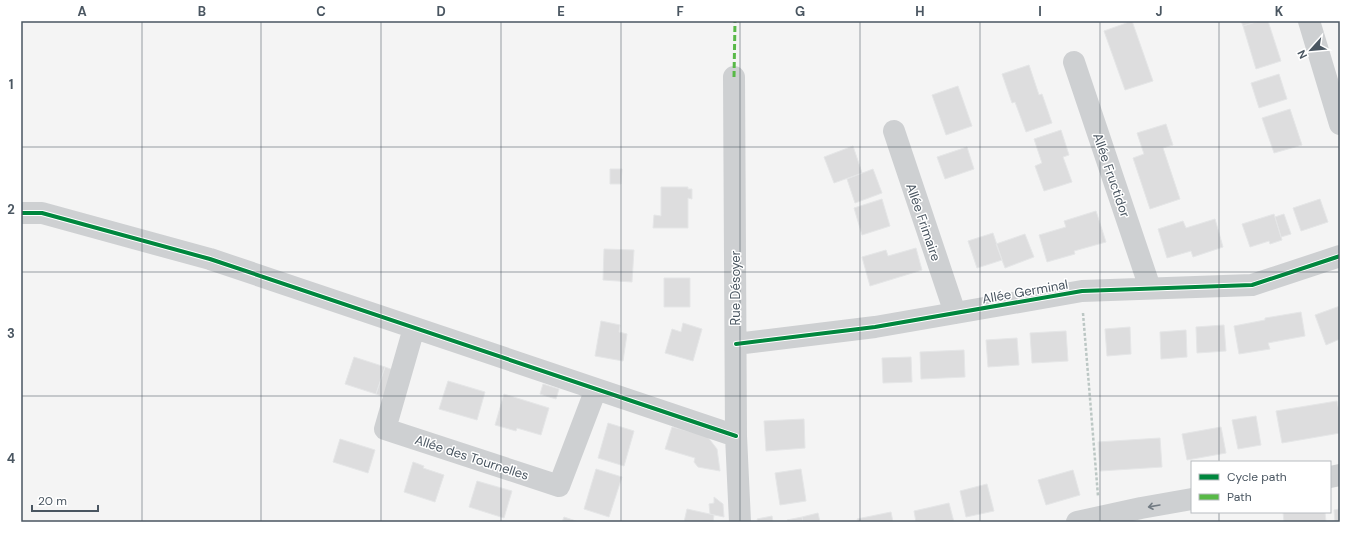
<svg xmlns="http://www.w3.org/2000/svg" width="1361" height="543" font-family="'DM Sans',sans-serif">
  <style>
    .building { fill: #ddddde; stroke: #e5e6e7 }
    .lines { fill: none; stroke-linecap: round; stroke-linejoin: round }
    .path { stroke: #bcc7c4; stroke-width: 2.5; stroke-dasharray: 3 2; stroke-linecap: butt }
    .minor { stroke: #ced0d2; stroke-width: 22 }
    .quiet { stroke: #58b947; stroke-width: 3; stroke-dasharray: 6 3; stroke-linecap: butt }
    .cycleway-casing { stroke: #fff; stroke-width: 6 }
    .cycleway { stroke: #00873e; stroke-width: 4 }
    .oneway { stroke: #727b83 }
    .grid { fill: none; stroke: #4a5661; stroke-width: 1; stroke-opacity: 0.55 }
    .labels { text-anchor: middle; stroke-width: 3; stroke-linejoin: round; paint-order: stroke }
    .street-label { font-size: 13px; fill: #4a5661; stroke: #fff }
    .neatline { fill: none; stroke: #4a5661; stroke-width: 1.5 }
    .grid-label { font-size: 13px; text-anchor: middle; font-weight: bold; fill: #4a5661 }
  </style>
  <rect width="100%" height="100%" fill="#f4f4f4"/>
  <path class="building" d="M1132 21 1153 81 1125 90 1104 31Z
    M1241 21H1259L1243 26Z
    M1259 21H1268L1281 61 1256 69 1243 26Z
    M1029 65 1039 95 1042 94 1052 123 1026 132 1015 102 1012 103 1002 74Z
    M1279 74 1287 99 1259 108 1251 83Z
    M958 86 972 126 946 135 932 95Z
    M1290 109 1302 145 1274 153 1262 118Z
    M1166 124 1173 145 1163 148 1180 199 1150 209 1133 158 1144 154 1137 133Z
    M1061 130 1069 155 1063 157 1072 182 1044 191 1035 166 1042 163 1034 139Z
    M853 146 862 173 834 183 824 157Z
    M967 147 974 169 945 179 937 157Z
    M610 169H622L621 184H610Z
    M873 169 882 193 855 203 847 179Z
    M661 187H688V189H692V199L688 198V228H653L654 215 661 216Z
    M882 199 890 226 862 235 854 208Z
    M1320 199 1328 222 1301 231 1293 208Z
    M1096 211 1106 242 1074 251 1075 254 1047 262 1039 235 1066 227 1064 221Z
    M1274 214 1282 240 1270 244 1269 241 1250 247 1242 224Z
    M1284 214 1291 234 1281 237 1275 217Z
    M1215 219 1223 247 1193 257 1191 251 1167 258 1158 229 1183 221 1186 228Z
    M993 233 1002 260 977 268 968 241Z
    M1025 234 1034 257 1005 268 996 244Z
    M916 248 922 270 870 286 862 257 886 250 888 256Z
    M604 249 634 250 632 282 603 280Z
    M664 278H690V307H664Z
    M1340 306V339L1326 345 1315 315Z
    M1301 312 1305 336 1268 343 1270 349 1239 354 1234 326 1265 320V318Z
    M601 321 620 325 619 332 627 334 623 361 595 356Z
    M683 323 702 329 693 361 665 353 672 329 681 332Z
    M1224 325 1226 351 1197 353 1196 327Z
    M1130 327 1131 354 1107 356 1105 329Z
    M1186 330 1187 357 1161 359 1160 332Z
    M1066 331 1068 361 1032 363 1030 333Z
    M1017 338 1019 365 988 367 986 340Z
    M964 350 965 377 921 379 920 352Z
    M354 357 385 367 376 394 345 384Z
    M911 357 912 382 883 383 882 358Z
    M385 367 396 371 387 398 376 394Z
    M448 381 485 392 477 420 439 409Z
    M543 384 559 389 556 399 540 394Z
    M504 394 549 408 541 435 517 428 516 431 495 425Z
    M1337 401 1340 417V433L1282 443 1276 411Z
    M1256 416 1261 445 1238 449 1232 420Z
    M804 419 805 448 766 451 764 421Z
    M608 423 634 431 624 466 598 458Z
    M672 427 707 436 717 449 720 471 698 467 694 462 695 458 665 449Z
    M1221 427 1226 453 1187 460 1182 434Z
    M1160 438 1162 467 1100 471 1098 442Z
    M340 439 375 450 368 473 333 462Z
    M413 462 424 466 423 468 444 475 435 502 404 492Z
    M596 469 622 477 609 517 584 509Z
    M801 469 806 501 780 505 775 473Z
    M1073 470 1080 495 1046 505 1038 480Z
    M477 481 512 491 504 518 469 507Z
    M987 484 994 511 966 517 960 491Z
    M714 497 723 504 724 517 710 514 709 504 714 503Z
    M949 503 954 522H916L914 511Z
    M687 509 714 515 713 522H684Z
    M1340 509V522H1335L1334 510Z
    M891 512 893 522H858L857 519Z
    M1283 512H1325L1326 522H1284Z
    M818 513 820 522H803L802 517Z
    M772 516 773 522H758L757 519Z
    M564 517 579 522H562Z
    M802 517 803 522H788L787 520Z"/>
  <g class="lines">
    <path class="path" d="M1083 313 1098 496"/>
    <path class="minor" d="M1309 21 1340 124
      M1074 62 1150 288
      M734 77 736 436 740 522
      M894 131 955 313
      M21 213H42L210 259 736 436
      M414 328 385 429 559 486 596 389
      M736 344 875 327 1082 291 1252 285 1340 256
      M1330 477 1340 475
      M1077 522 1141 508 1192 499"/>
    <path class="quiet" d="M734 77 735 21"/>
    <g class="cycleway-casing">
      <path id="cycleway" d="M21 213H42L210 259 736 436
        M736 344 875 327 1082 291 1252 285 1340 256"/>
    </g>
    <use href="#cycleway" class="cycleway"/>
  </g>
  <defs><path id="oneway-shaft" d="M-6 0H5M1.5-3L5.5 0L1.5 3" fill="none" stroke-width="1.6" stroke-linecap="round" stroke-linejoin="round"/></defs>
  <use class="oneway" href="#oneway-shaft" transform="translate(1154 506) rotate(170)"/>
  <path class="grid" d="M142 21V522M261 21V522M381 21V522M501 21V522M621 21V522M740 21V522M860 21V522M980 21V522M1100 21V522M1219 21V462M21 147H1340M21 272H1340M21 396H1340M1219 512V522"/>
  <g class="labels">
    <g class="street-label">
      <text transform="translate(1112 175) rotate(71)" y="5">Allée Fructidor</text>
      <text transform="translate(924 222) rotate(71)" y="5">Allée Frimaire</text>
      <text transform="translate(735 288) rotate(-90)" y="5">Rue Désoyer</text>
      <text transform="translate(1025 291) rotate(-10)" y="5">Allée Germinal</text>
      <text transform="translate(472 457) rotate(18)" y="5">Allée des Tournelles</text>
    </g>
  </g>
  <rect width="1361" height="543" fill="none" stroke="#ffffff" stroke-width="44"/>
  <rect x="1191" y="461" width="140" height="52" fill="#ffffff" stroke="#b7bbc0"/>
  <rect x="1199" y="474" width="20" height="6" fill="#00873e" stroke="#b7bbc0"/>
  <text x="1227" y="481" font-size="12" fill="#4a5661">Cycle path</text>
  <rect x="1199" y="494" width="20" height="6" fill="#58b947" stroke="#b7bbc0"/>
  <text x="1227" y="501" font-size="12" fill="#4a5661">Path</text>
  <g transform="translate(1311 50) rotate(243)" stroke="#ffffff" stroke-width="3" paint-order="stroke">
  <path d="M0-3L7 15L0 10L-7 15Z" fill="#4a5661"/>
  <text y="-6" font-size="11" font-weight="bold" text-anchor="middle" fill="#4a5661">N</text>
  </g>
  <path d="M32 505v6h66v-6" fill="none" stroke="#4a5661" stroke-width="2"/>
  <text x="38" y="505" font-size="12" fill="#4a5661" stroke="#ffffff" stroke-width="3" paint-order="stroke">20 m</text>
  <rect x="22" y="22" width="1317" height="499" class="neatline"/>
  <g class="grid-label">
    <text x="82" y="16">A</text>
    <text x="202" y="16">B</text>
    <text x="321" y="16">C</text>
    <text x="441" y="16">D</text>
    <text x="561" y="16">E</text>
    <text x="680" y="16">F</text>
    <text x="800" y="16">G</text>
    <text x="920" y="16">H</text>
    <text x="1040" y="16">I</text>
    <text x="1159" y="16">J</text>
    <text x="1279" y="16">K</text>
    <text x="11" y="89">1</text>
    <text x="11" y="214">2</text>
    <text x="11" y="338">3</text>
    <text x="11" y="463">4</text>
  </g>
</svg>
